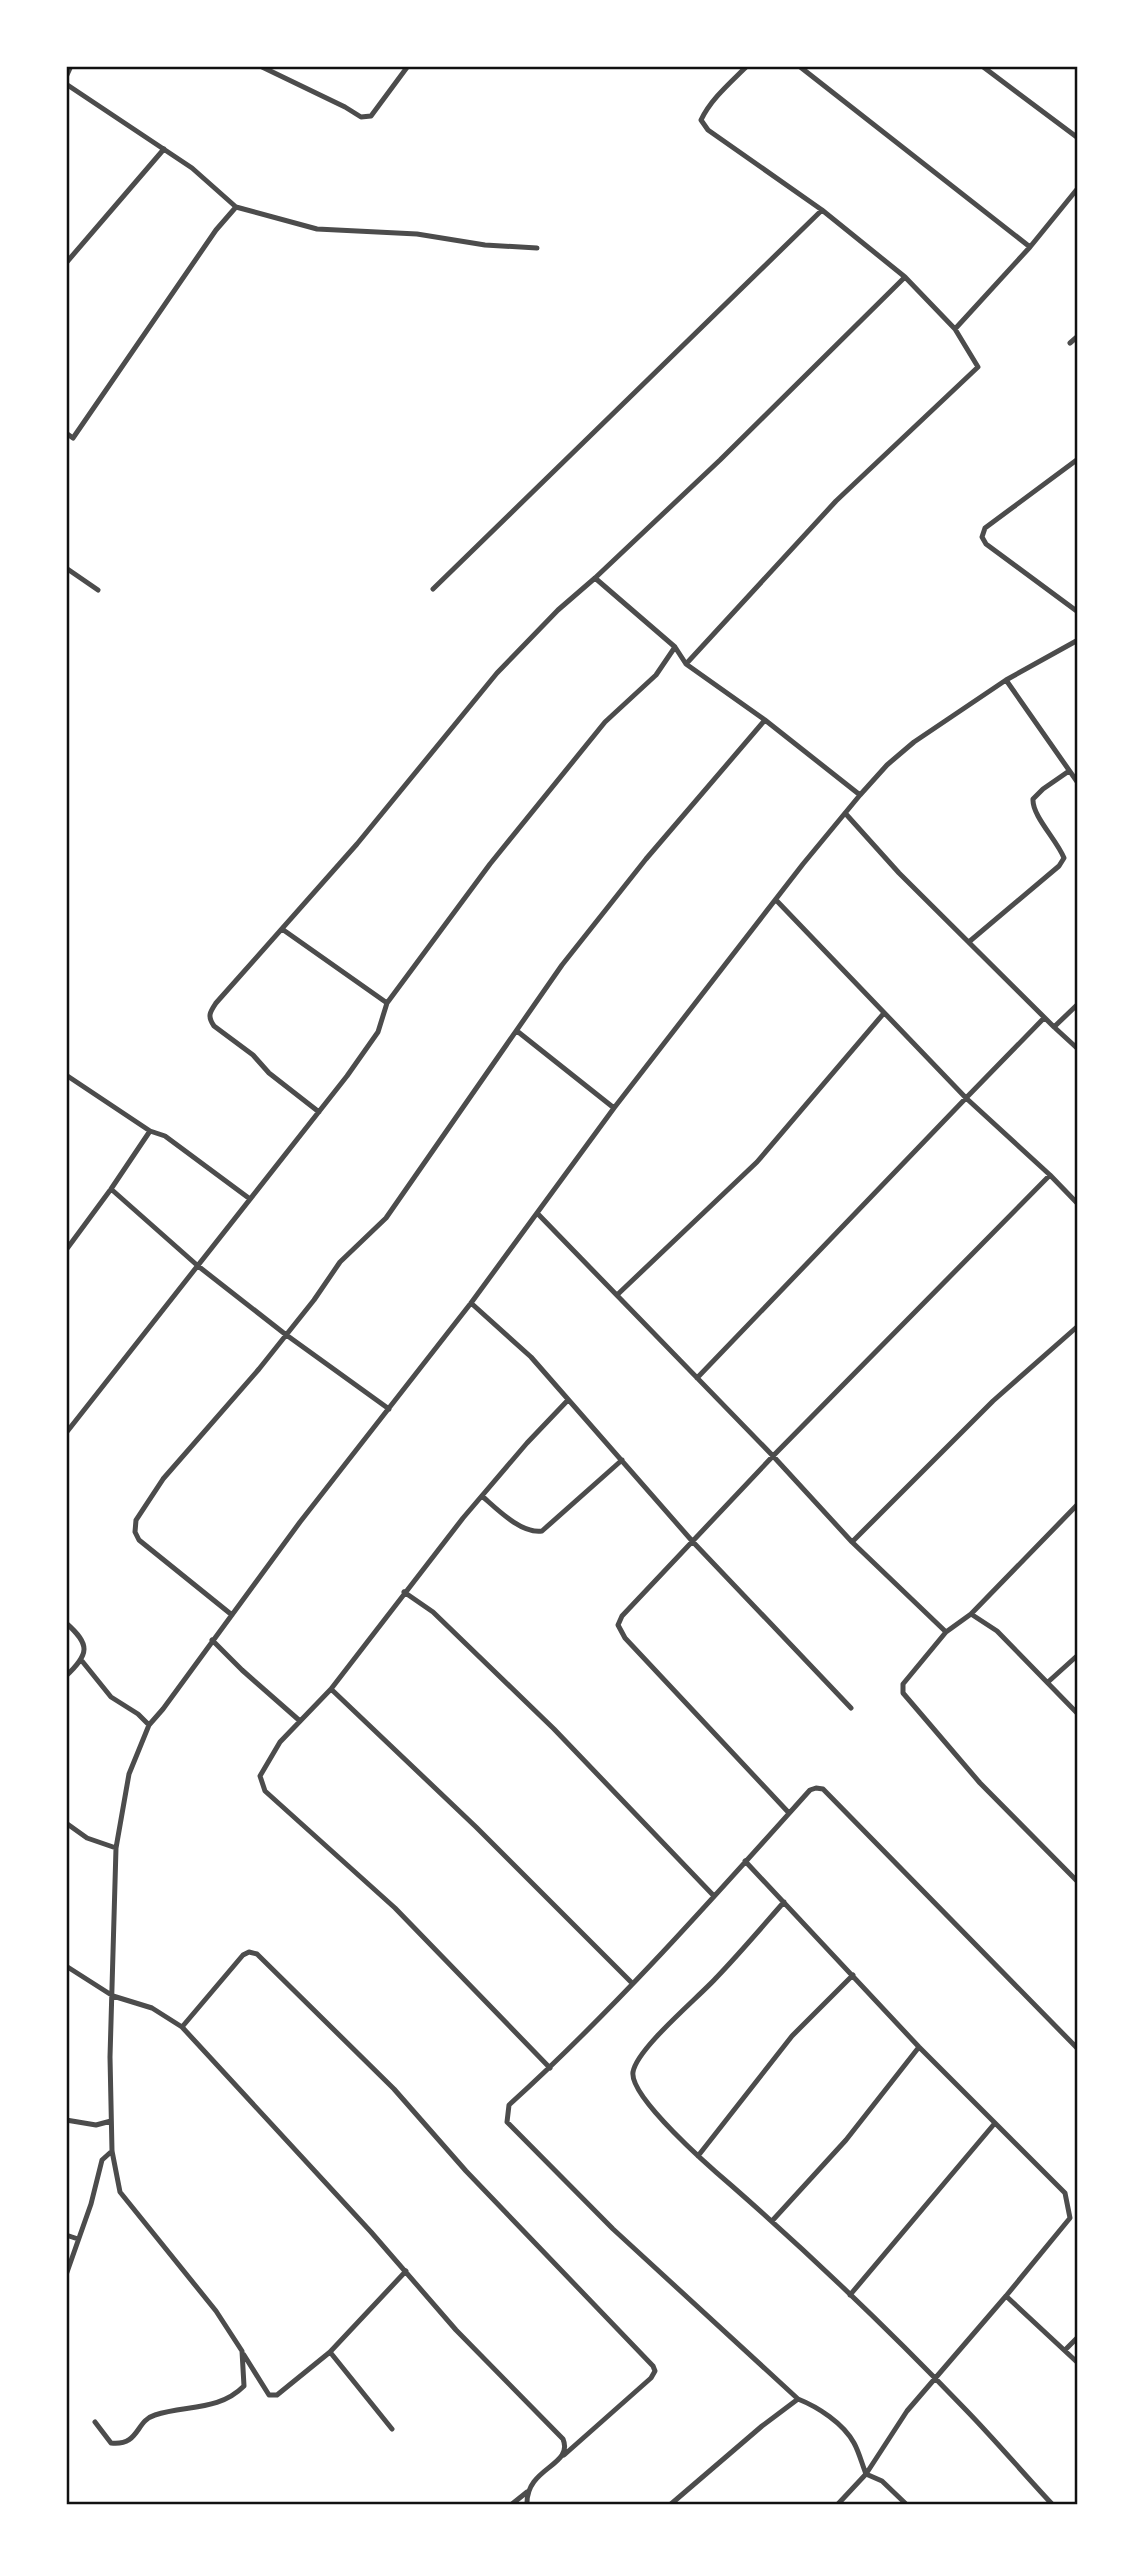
<svg xmlns="http://www.w3.org/2000/svg" width="1144" height="2571" font-family="'PT Sans Narrow',sans-serif">
  <style>
    .lines { fill: none; stroke-linecap: round; stroke-linejoin: round }
    .minor { stroke: #4c4c4c; stroke-width: 5 }
    .neatline { fill: none; stroke: #111; stroke-width: 2.5 }
  </style>
  <rect width="100%" height="100%" fill="#fff"/>
  <g class="lines">
    <path class="minor" d="M260 66 345 107 361 117 371 116 408 66
      M747 66C730 83 711 99 701 120L708 130 822 210 905 277
      M799 66 1030 247
      M982 66 1078 138
      M66 77 71 66
      M66 84 192 168 236 207 216 230 73 438 66 433
      M236 207 317 229 417 234 485 245 537 248
      M66 263 164 149
      M955 329 1030 247 1078 188
      M1070 343 1078 336
      M1078 459 985 528 982 537 986 544 1078 612
      M66 568 98 590
      M595 578 675 647 686 664 765 720 860 795
      M433 589 822 210
      M1006 680 1078 783
      M845 813 899 873 1054 1027
      M776 900 966 1098 1044 1018
      M282 929 387 1003
      M970 941 1059 866 1064 858C1057 840 1032 816 1033 799L1043 789 1069 771
      M1078 1004 1054 1027 1078 1049
      M517 1031 614 1108
      M66 1075 150 1131 165 1136 250 1199
      M319 1112 269 1073 253 1055 214 1026C207 1016 210 1012 216 1003L357 844 497 673 558 610 595 578 720 460 905 277 955 329 978 367 836 501 686 664
      M111 1189 198 1266 285 1334 389 1409
      M538 1214 773 1456 852 1542 946 1632 971 1614 997 1631 1078 1714
      M66 1250 111 1189 150 1131
      M617 1295 757 1162 884 1013
      M471 1303 531 1357 693 1542 851 1708
      M697 1378 966 1098 1050 1175 1078 1204
      M66 1433 347 1076 378 1032 387 1003 490 864 605 722 656 675 675 647
      M482 1496C497 1509 521 1534 542 1531L622 1460
      M852 1542 993 1401 1078 1326
      M404 1592 433 1612 554 1729 713 1895
      M971 1614 1078 1504
      M232 1615 139 1540 135 1532 136 1520 163 1479 259 1369 314 1300 340 1262 386 1218 562 965 646 859 765 720
      M66 1623C91 1645 89 1654 66 1676
      M946 1632 903 1684V1693L980 1783 1078 1882
      M212 1640 242 1670 300 1721
      M82 1661 111 1697 138 1714 149 1725
      M1048 1682 1078 1655
      M331 1689 476 1827 632 1983
      M789 1813 625 1638 618 1625 622 1616 773 1456 1050 1175
      M66 1823 87 1838 116 1848
      M745 1861 919 2047 1065 2193 1070 2218 1006 2296 1078 2363
      M784 1902C762 1927 740 1953 717 1977 699 1997 637 2048 633 2072 629 2097 712 2169 732 2186 813 2257 892 2333 966 2410 996 2441 1023 2473 1052 2504
      M66 1966 113 1996 152 2008 182 2027 371 2232 456 2330 563 2439C574 2466 526 2467 527 2504
      M182 2027 243 1955 249 1952 257 1954 394 2089 466 2171 653 2366 655 2371 651 2378 564 2455
      M550 2068 395 1908 265 1791 260 1776 280 1742 331 1689 463 1518 527 1443 568 1400
      M66 2120 96 2125 111 2121
      M698 2156 792 2036 853 1975
      M772 2221 846 2140 919 2047
      M66 2235 78 2239
      M66 2275 91 2204 102 2160 112 2151
      M850 2295 995 2123
      M1065 2350 1078 2337
      M330 2352 392 2429
      M244 2355 269 2395H277L330 2352 406 2271
      M798 2399 613 2229 507 2122 509 2105C616 2008 713 1898 810 1790L816 1788 823 1789 1078 2049
      M95 2422 111 2443C140 2446 135 2421 155 2415 187 2405 219 2411 244 2386L242 2351 216 2311 120 2192 112 2151 110 2057 116 1848 129 1774 149 1725 163 1709 300 1522 471 1303 614 1108 803 864 860 795 887 765 914 742 1006 680 1078 640
      M512 2504 527 2492
      M671 2504 762 2426 798 2399C818 2407 843 2423 854 2443 859 2452 862 2464 866 2474L882 2481 906 2504
      M838 2504 866 2474 907 2411 1006 2296"/>
  </g>
  <rect width="1144" height="2571" fill="none" stroke="#ffffff" stroke-width="136"/>
  <rect x="68" y="68" width="1008" height="2435" class="neatline"/>
</svg>
